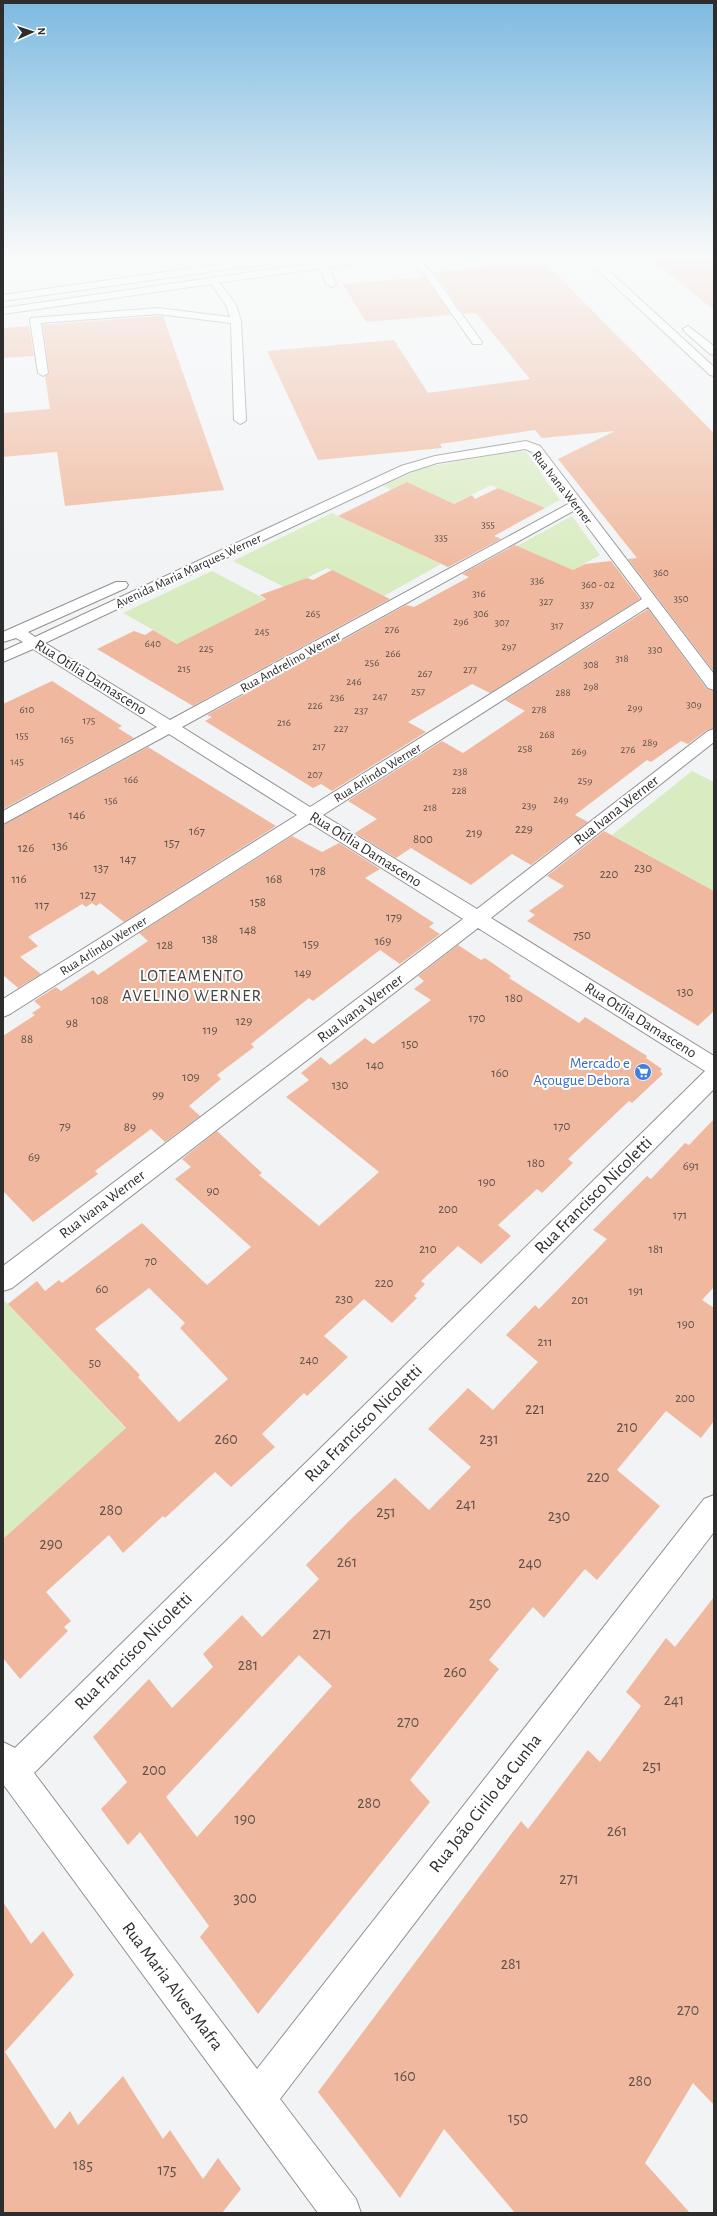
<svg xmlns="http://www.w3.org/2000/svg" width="717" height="2216" font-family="'Alegreya Sans',sans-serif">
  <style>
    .green { fill: #d9ecc1 }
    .building { fill: #f0b99f; fill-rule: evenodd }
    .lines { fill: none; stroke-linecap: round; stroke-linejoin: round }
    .minor-casing { stroke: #919193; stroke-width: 2 }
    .major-casing { stroke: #919193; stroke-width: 2 }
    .highway-casing { stroke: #919193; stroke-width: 2 }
    .minor { fill: #fff; fill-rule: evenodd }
    .major { fill: #fff; fill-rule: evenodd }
    .highway { fill: #fff; fill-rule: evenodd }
    .labels { text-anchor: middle; stroke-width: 4; stroke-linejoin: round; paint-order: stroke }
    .far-number-label { font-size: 11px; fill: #5e504a }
    .far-street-label { font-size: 13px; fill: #2d2d2e; stroke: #fff }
    .number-label { font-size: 13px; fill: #5e504a }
    .street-label { font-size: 15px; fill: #2d2d2e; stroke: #fff }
    .shop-label { font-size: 15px; fill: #366cbe; stroke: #fff; text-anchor: end }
    .near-number-label { font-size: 16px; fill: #5e504a }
    .quarter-label { font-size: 17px; letter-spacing: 1px; fill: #434345; stroke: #fff }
    .near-street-label { font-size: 18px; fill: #2d2d2e; stroke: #fff }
  </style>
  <rect width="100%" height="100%" fill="#f2f3f5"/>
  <path class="green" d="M3 259H53L3 267Z
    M520 450 526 452 560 500 545 508 491 485 440 511 383 486 422 468Z
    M332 513 441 564 384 596 327 568 286 588 233 561Z
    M572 516 600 555 573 570 517 546Z
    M212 571 265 599 178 644 123 613Z
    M692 771 714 782V891L612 835Z
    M5 1301 126 1429 3 1539V1303Z"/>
  <path class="building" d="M651 259H714V310Z
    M544 262 714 433V672L628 559 637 558 558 459 615 431 542 438 535 430 440 444 442 448 318 460 267 351 394 340 428 393 530 379 476 313 464 314 434 272Z
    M425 277 451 315 366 322 343 284Z
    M158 316H163L224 490 65 506 57 452 3 457V413L50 409 45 376 49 373 43 325Z
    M29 326 34 356 3 358V328Z
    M407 482 454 504 472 495 475 499 498 488 545 508 494 536 501 539 448 567 338 516Z
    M515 545 573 570 585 564 611 561 640 599 490 693 472 684 408 722 426 732 332 791 321 784 313 788 205 721 212 717 207 715 406 605 414 607 469 577 462 574Z
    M332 570 390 599 193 706 97 649 134 631 145 635 153 630 177 644 266 599 260 595 307 578 313 580Z
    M648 609 707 689 714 691V728L707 730 688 744 681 741 651 762 647 760 575 815 588 822 531 865 512 854 471 885 411 848 396 858 355 833 377 819 348 801 442 741 463 753 525 711 505 700Z
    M52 681 122 726 118 728 134 738 3 809V704Z
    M148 747 276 826 124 922 100 903 96 906 92 903 86 907 82 904 28 937 38 946 20 957 41 974 18 988 3 975V825Z
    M604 831 714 891V1011L698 1026 527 921 535 915 529 911 564 886 547 876Z
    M292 836 322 852 339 843 380 869 365 878 434 923 429 927 440 934 400 964 380 950 313 1001 309 998 251 1044 254 1047 217 1075 221 1079 189 1106 200 1116 165 1142 151 1129 95 1171 98 1174 33 1222 3 1191V1036L35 1015 32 1013 41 1007 34 1001 56 987 61 991 93 970 98 975 148 941 139 933Z
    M458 945 481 960 485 958 511 976 509 978 579 1023 585 1017 612 1034 647 1056 646 1058 662 1069 660 1071 663 1074 632 1103 629 1101 568 1159 573 1163 542 1193 537 1189 498 1225 511 1236 481 1264 458 1246 421 1281 425 1284 414 1296 417 1298 392 1323 364 1299 324 1336 348 1357 307 1396 304 1393 262 1434 275 1447 231 1487 215 1472 165 1518 163 1516 123 1553 109 1535 46 1592 71 1621 64 1627 68 1631 20 1679 3 1658V1539L126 1428 8 1304 37 1281 45 1291 59 1280 62 1283 142 1223 207 1285 251 1247 175 1179 191 1167 182 1159 217 1131 262 1173 259 1175 319 1226 379 1172 286 1097 309 1080 301 1073 321 1057 330 1065 365 1038 373 1044 431 1000 414 989 424 981 418 976ZM149 1288 185 1323 180 1328 228 1379 179 1422 138 1377 140 1375 95 1329Z
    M714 1119V1287L702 1300 714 1308V1421L701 1438 666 1411 617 1470 660 1506 597 1580 585 1569 544 1618 533 1607 489 1660 499 1669 410 1780 430 1802 258 2014 200 1937 209 1926 140 1832 128 1845 101 1809 127 1782 93 1737 149 1679 172 1708 213 1667 203 1654 242 1615 262 1637 319 1579 306 1565 351 1519 395 1478 429 1510 471 1467 428 1429 468 1388 493 1410 538 1362 506 1335 535 1305 539 1309 607 1239 593 1230 647 1176 651 1179 685 1143 689 1145ZM299 1655 332 1686 197 1837 166 1797Z
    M714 1597V2105L693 2083 645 2163 690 2213H515L444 2129 400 2198 318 2092 521 1821 528 1829 588 1750 600 1762 641 1706 626 1692 666 1638 675 1647Z
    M3 1902 31 1944 43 1931 74 1975 5 2052 55 2129 70 2111 78 2125 123 2076 163 2139 170 2130 203 2179 218 2158 241 2189 222 2213H3Z"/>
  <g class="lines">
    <g class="minor-casing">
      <path id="minor" d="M409 259H419L430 270 482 342 481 344H473L424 274Z
        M449 259H465L453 263Z
        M586 259H596L714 367V376L710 375Z
        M321 263 330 270 336 284 334 286 331 287 326 284 323 273 316 266Z
        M213 277 216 278 236 305 241 321 246 420 244 422 240 424 234 420 231 323 158 314 41 323 48 373 43 376 38 373 30 320 31 318 158 308 230 317 226 305 208 280Z
        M688 326 714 346V355L710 354 684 331 683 329Z
        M526 441 540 446 714 674V690L708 688 648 607 323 815 477 909 708 731 714 729V742L491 918 714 1056V1089L34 1773 257 2069 704 1499 714 1495V1532L280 2099 356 2199 361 2213H318L3 1784V1742L15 1748 705 1071 478 928 12 1288 3 1291V1266L463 919 310 823 10 1014 3 1017V999L297 815 169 734 3 824V811L157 727 33 649 3 662V651L23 642 16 638 3 642V632L116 582H126L128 585 126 588 28 632 35 637 401 466 435 456ZM525 449 532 452 570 503 170 720 45 643 409 472 437 463ZM575 510 642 599 310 807 182 727Z"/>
    </g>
    <g class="major-casing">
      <path id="major" d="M343 259H368L364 262 3 314V308Z"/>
    </g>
    <g class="highway-casing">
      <path id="highway" d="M257 259H283L279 262 3 301V295Z"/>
    </g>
    <use href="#minor" class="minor"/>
    <use href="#major" class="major"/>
    <use href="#highway" class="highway"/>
  </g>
  <linearGradient id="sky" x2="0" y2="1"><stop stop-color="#7dbae0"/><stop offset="0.45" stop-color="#f9fafa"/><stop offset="1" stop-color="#f9fafa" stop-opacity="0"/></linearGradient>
  <rect width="717" height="570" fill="url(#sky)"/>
  <defs>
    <g id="supermarket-disc" transform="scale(0.9)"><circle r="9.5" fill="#3f7fe0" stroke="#fff"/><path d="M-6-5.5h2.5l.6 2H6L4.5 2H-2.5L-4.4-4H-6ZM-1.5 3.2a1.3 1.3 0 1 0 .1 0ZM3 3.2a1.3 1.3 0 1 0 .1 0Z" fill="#fff"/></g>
  </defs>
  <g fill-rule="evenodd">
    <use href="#supermarket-disc" x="643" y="1072"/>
  </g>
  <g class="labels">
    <g class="far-number-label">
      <text x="488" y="528">355</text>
      <text x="441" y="541">335</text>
      <text x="661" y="576">360</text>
      <text x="537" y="584">336</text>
      <text x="598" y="588">360 - 02</text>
      <text x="479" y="597">316</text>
      <text x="681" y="602">350</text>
      <text x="546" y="605">327</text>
      <text x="587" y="608">337</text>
      <text x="313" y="617">265</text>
      <text x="481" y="617">306</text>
      <text x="461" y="625">296</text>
      <text x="502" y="626">307</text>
      <text x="557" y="629">317</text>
      <text x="392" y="633">276</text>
      <text x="262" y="635">245</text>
      <text x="153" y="647">640</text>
      <text x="509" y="650">297</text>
      <text x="206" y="652">225</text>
      <text x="655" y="653">330</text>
      <text x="393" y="657">266</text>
      <text x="622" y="662">318</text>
      <text x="372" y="666">256</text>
      <text x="591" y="668">308</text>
      <text x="184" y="672">215</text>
      <text x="470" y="673">277</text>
      <text x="425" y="677">267</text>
      <text x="354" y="685">246</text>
      <text x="591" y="690">298</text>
      <text x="418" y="695">257</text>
      <text x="563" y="696">288</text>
      <text x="380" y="700">247</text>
      <text x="337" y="701">236</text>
      <text x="694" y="708">309</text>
      <text x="315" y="709">226</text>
      <text x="635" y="711">299</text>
      <text x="27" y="713">610</text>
      <text x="539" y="713">278</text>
      <text x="361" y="714">237</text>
      <text x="89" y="724">175</text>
      <text x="284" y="726">216</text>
      <text x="341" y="732">227</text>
      <text x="547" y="738">268</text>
      <text x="22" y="739">155</text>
      <text x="67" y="743">165</text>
      <text x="650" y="746">289</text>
      <text x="319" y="750">217</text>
      <text x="525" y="752">258</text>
      <text x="628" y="753">276</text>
      <text x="579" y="755">269</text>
      <text x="17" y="765">145</text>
      <text x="460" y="775">238</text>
      <text x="315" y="778">207</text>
      <text x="131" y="783">166</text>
      <text x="585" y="784">259</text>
      <text x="459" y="794">228</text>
      <text x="561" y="803">249</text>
      <text x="111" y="804">156</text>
      <text x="529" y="809">239</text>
      <text x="430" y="811">218</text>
    </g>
    <g class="far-street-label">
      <text transform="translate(563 487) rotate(52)" y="5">Rua Ivana Werner</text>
      <text transform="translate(188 570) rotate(-25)" y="5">Avenida Maria Marques Werner</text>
      <text transform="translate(290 661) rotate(-29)" y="5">Rua Andrelino Werner</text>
      <text transform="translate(377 772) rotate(-32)" y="5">Rua Arlindo Werner</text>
      <text transform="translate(103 945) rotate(-32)" y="5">Rua Arlindo Werner</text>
    </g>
    <g class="number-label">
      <text x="77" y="819">146</text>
      <text x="524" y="833">229</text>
      <text x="197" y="835">167</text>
      <text x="474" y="837">219</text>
      <text x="423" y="843">800</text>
      <text x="172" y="847">157</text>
      <text x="60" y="850">136</text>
      <text x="26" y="852">126</text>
      <text x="128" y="863">147</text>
      <text x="101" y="872">137</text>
      <text x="643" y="872">230</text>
      <text x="318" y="875">178</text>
      <text x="609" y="878">220</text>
      <text x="19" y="883">116</text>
      <text x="274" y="883">168</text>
      <text x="88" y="899">127</text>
      <text x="258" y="906">158</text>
      <text x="42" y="909">117</text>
      <text x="394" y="921">179</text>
      <text x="248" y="934">148</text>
      <text x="582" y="939">750</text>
      <text x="210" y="943">138</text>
      <text x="383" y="945">169</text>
      <text x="311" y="948">159</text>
      <text x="165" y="949">128</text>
      <text x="303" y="977">149</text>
      <text x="685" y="996">130</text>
      <text x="514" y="1002">180</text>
      <text x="100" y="1004">108</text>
      <text x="477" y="1022">170</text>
      <text x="244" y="1025">129</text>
      <text x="72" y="1027">98</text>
      <text x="210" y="1034">119</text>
      <text x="27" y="1043">88</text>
      <text x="410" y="1048">150</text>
      <text x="375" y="1069">140</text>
      <text x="500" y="1077">160</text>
      <text x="191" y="1081">109</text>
      <text x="340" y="1089">130</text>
      <text x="158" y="1099">99</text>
      <text x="65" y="1130">79</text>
      <text x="562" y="1130">170</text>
      <text x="130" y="1131">89</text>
      <text x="34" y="1161">69</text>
      <text x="536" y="1167">180</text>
      <text x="691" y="1170">691</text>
      <text x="487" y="1186">190</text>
      <text x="213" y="1195">90</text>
      <text x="448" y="1213">200</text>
      <text x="680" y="1219">171</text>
      <text x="428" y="1253">210</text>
      <text x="656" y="1253">181</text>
      <text x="151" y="1265">70</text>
      <text x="384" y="1287">220</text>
      <text x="102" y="1293">60</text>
      <text x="636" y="1295">191</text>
      <text x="344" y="1303">230</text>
      <text x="580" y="1304">201</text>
      <text x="686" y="1328">190</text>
      <text x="545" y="1346">211</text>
      <text x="309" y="1364">240</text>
      <text x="95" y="1367">50</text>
      <text x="685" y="1402">200</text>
    </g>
    <g class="street-label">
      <text transform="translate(91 677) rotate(32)" y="5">Rua Otília Damasceno</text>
      <text transform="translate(616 810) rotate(-38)" y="5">Rua Ivana Werner</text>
      <text transform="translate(366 849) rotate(32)" y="5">Rua Otília Damasceno</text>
      <text transform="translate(360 1008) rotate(-37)" y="5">Rua Ivana Werner</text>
      <text transform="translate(641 1020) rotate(32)" y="5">Rua Otília Damasceno</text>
      <text transform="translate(102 1204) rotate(-37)" y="5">Rua Ivana Werner</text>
    </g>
    <g class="shop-label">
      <text x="630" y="1068">Mercado e<tspan x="630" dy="17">Açougue Debora</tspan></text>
    </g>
    <g class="near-number-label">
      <text x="535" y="1414">221</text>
      <text x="627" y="1432">210</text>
      <text x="226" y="1444">260</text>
      <text x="489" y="1444">231</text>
      <text x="598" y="1482">220</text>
      <text x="466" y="1509">241</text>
      <text x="111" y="1515">280</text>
      <text x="386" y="1517">251</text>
      <text x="559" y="1521">230</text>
      <text x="51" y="1549">290</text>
      <text x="347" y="1567">261</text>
      <text x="530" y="1568">240</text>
      <text x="480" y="1608">250</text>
      <text x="322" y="1639">271</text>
      <text x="248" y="1670">281</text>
      <text x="455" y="1677">260</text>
      <text x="674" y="1705">241</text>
      <text x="408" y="1727">270</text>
      <text x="652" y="1771">251</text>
      <text x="154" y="1775">200</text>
      <text x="369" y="1808">280</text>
      <text x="245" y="1824">190</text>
      <text x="617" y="1836">261</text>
      <text x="569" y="1884">271</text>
      <text x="245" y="1903">300</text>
      <text x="511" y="1969">281</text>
      <text x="688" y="2015">270</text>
      <text x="405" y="2081">160</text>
      <text x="640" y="2086">280</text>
      <text x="518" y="2123">150</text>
      <text x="83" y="2170">185</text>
      <text x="167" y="2175">175</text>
    </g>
    <g class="quarter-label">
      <text x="192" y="981">LOTEAMENTO<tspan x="192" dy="20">AVELINO WERNER</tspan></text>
    </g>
    <g class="near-street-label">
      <text transform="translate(593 1195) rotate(-45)" y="6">Rua Francisco Nicoletti</text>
      <text transform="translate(363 1423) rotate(-45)" y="6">Rua Francisco Nicoletti</text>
      <text transform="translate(133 1651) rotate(-45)" y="6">Rua Francisco Nicoletti</text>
      <text transform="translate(485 1803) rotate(-52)" y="6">Rua João Cirilo da Cunha</text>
      <text transform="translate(173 1986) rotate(53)" y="6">Rua Maria Alves Mafra</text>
    </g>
  </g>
  <rect width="717" height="2216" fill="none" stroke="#2d2d2e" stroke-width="8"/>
  <g transform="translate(32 32) rotate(87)" stroke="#ffffff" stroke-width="3" paint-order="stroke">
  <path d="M0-3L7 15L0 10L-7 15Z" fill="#2d2d2e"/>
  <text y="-6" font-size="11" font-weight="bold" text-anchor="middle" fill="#2d2d2e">N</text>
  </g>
</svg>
